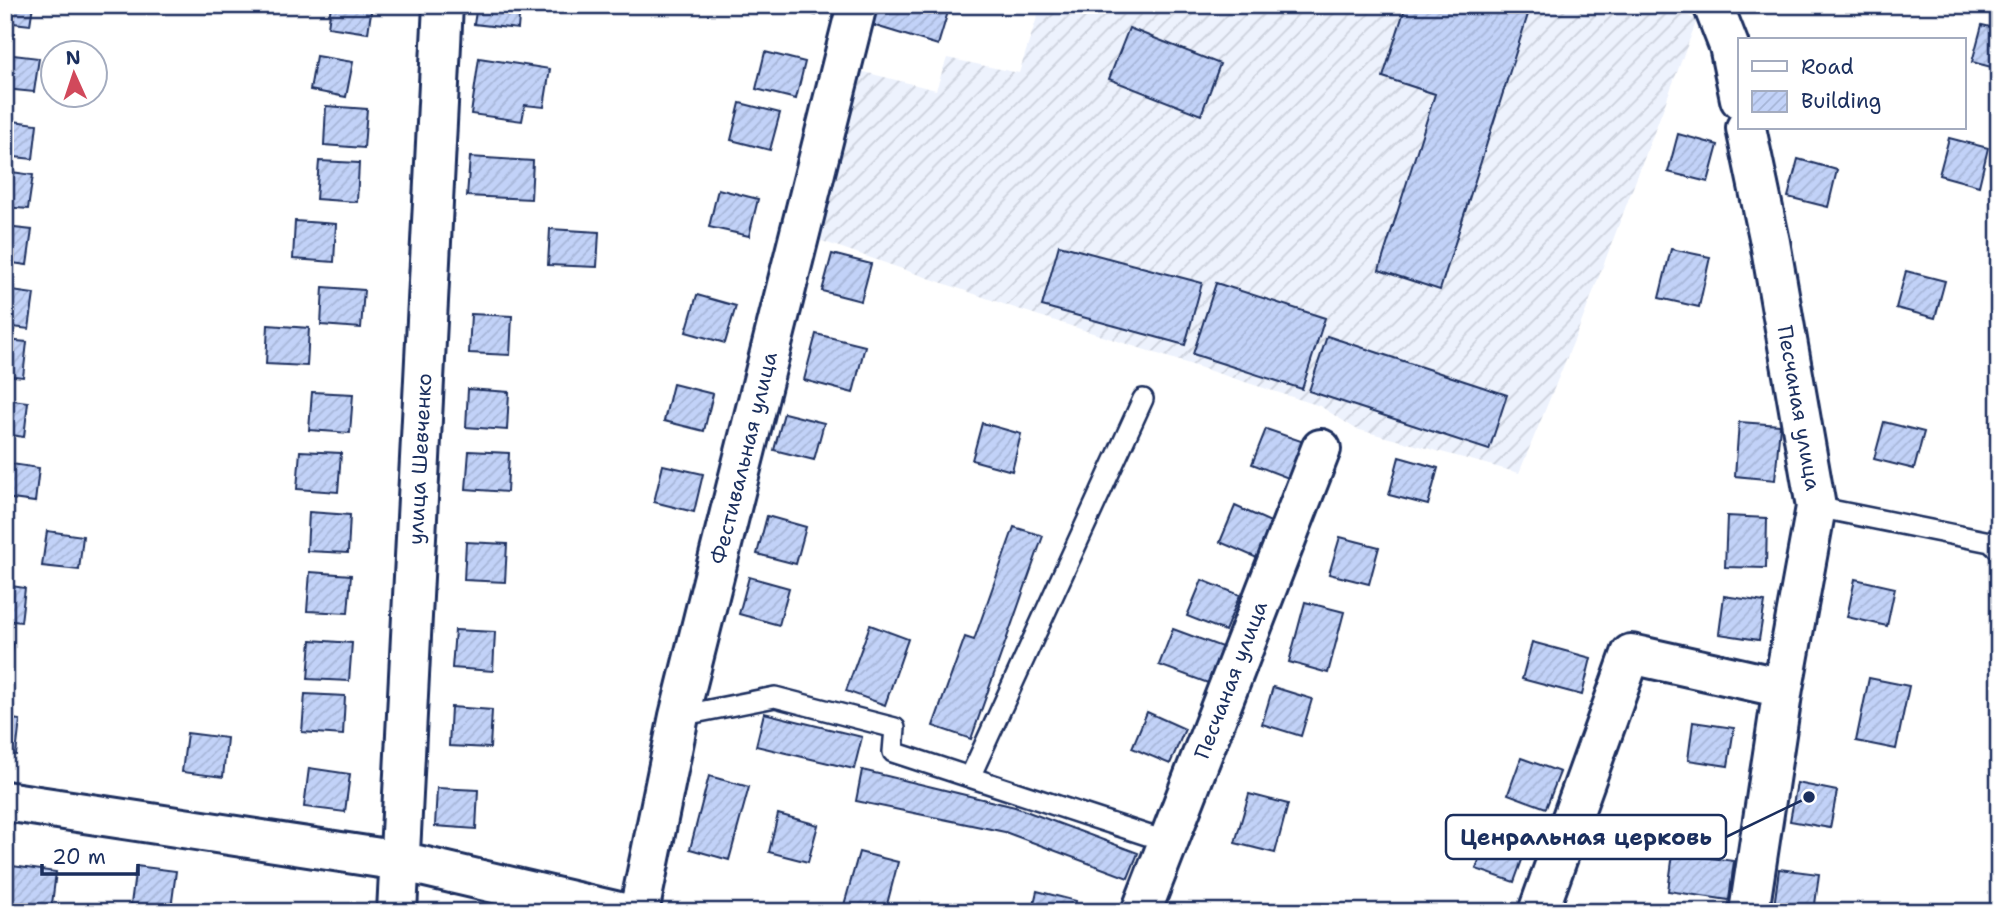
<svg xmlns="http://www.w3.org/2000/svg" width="2004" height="917" font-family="'Shantell Sans',sans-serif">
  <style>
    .industrial { fill: url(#industrial-furrows) }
    .building { fill: url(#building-hatch); stroke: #1b2f5e; stroke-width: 2 }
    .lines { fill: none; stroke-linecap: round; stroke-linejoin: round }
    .lane-casing { stroke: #1b2f5e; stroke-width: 24 }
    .street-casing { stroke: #1b2f5e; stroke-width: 44 }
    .lane { stroke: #fff; stroke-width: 19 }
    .street { stroke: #fff; stroke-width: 38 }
    .labels { text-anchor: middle; stroke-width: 6; stroke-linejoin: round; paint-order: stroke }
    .street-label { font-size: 21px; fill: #1b2f5e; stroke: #fff }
    .leader { fill: none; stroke: #1b2f5e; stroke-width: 2.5 }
    .callout-dot { fill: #1b2f5e; stroke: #fff; stroke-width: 2.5 }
    .callout { fill: #fff; stroke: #1b2f5e; stroke-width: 2.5 }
    .callout-label { font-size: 23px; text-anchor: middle; font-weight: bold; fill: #1b2f5e }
  </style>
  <defs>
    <pattern id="industrial-furrows" width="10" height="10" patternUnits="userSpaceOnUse" patternTransform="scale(1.75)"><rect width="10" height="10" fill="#edf2fd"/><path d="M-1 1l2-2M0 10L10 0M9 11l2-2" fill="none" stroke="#cbd0db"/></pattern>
    <pattern id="building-hatch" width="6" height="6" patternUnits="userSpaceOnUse" patternTransform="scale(1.75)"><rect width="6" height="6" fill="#c2d2f8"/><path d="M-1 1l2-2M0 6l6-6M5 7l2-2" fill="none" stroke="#a6b5d7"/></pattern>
  </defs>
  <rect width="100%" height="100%" fill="#fff"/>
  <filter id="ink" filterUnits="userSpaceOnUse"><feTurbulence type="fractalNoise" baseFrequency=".0143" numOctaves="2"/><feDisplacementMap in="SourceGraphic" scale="14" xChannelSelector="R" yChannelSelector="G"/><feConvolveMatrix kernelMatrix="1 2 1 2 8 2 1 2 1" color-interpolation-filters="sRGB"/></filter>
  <g filter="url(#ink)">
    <path class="industrial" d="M1041 5H1664L1697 20 1582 321 1519 473 1356 429 1320 406 1012 307 819 240 860 71 936 90 947 58 1019 73Z"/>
    <path class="building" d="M5 5H33L30 25 5 22Z
      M331 5H372L368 33 328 27Z
      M477 5H520L518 29 474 24Z
      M777 5H819L816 15Z
      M875 5H950L938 45 869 24Z
      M1406 5H1531L1440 290 1379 270 1435 94 1383 77Z
      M1982 25 1999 29V69L1972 62Z
      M1129 28 1220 64 1201 115 1109 79Z
      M765 52 805 62 796 99 756 89Z
      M5 54 39 58 34 92 5 89Z
      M316 56 353 62 346 97 310 90Z
      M479 58 550 69 544 107 525 105 522 121 471 114Z
      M740 103 780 113 770 150 731 140Z
      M326 106 367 109 364 148 324 145Z
      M5 120 37 124 33 159 5 156Z
      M1678 134 1718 145 1708 182 1668 172Z
      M1949 138 1988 148 1979 186 1939 175Z
      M470 157 533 161 531 199 467 196Z
      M1798 159 1837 170 1828 207 1788 197Z
      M319 161 359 163 357 202 316 199Z
      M5 171 33 175 28 209 5 207Z
      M718 189 758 199 749 236 709 227Z
      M295 221 336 224 334 262 293 259Z
      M5 227 32 230 27 265 5 262Z
      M550 229 599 232 597 267 548 265Z
      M1059 245 1202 283 1185 345 1042 306Z
      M1671 249 1710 257 1699 307 1659 298Z
      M832 254 871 264 861 301 822 291Z
      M1906 271 1945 281 1935 318 1896 308Z
      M1216 283 1325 318 1302 389 1193 354Z
      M323 287 364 290 361 328 321 325Z
      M5 290 34 294 29 329 5 326Z
      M697 295 736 306 725 343 686 332Z
      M471 314 512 316 510 355 469 353Z
      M268 325 309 328 307 366 266 364Z
      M816 334 865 346 853 393 804 380Z
      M1327 336 1507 395 1489 450 1309 391Z
      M5 340 27 342 23 377 5 375Z
      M673 384 713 394 704 431 664 421Z
      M468 389 509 392 507 430 466 427Z
      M312 392 353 394 350 433 309 430Z
      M5 399 28 402 24 437 5 434Z
      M784 413 824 423 814 460 774 450Z
      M1739 422 1780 425 1775 480 1735 476Z
      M1884 422 1924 432 1914 469 1874 459Z
      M982 423 1021 434 1012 471 972 460Z
      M1266 429 1304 442 1291 479 1252 464Z
      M300 451 341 453 338 492 297 489Z
      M469 451 509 453 507 492 466 489Z
      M1399 457 1438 468 1428 505 1389 495Z
      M5 463 39 468 35 502 5 498Z
      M663 465 703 474 694 512 654 502Z
      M1235 506 1273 523 1257 558 1220 542Z
      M309 512 350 515 348 553 307 551Z
      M767 516 806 527 796 564 757 554Z
      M1727 516 1767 518 1766 568 1725 567Z
      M1014 527 1043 536 971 739 933 726 965 637 974 640Z
      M47 531 83 536 79 570 42 566Z
      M1340 537 1379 547 1369 584 1329 574Z
      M466 542 507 544 505 582 464 580Z
      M310 572 351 575 348 613 307 611Z
      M749 577 789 588 779 625 739 614Z
      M1855 579 1895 588 1887 626 1847 617Z
      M1202 580 1240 595 1225 631 1187 616Z
      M5 585 25 588 21 622 5 620Z
      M1724 596 1765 602 1759 640 1719 634Z
      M1305 602 1344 612 1328 673 1289 662Z
      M870 625 908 639 885 705 846 691Z
      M1173 629 1222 647 1208 683 1159 665Z
      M455 630 495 632 493 671 452 668Z
      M311 640 352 643 349 681 308 679Z
      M1532 642 1591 658 1582 695 1522 679Z
      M5 643 13 644 9 679 5 678Z
      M1869 678 1909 686 1896 749 1856 741Z
      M1273 687 1312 699 1301 736 1262 724Z
      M305 694 345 696 343 735 302 732Z
      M451 707 492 710 490 748 449 746Z
      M1147 712 1185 729 1170 764 1132 748Z
      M764 713 862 737 854 769 756 746Z
      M5 718 20 720 16 755 5 754Z
      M1693 722 1734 728 1728 766 1688 760Z
      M187 733 227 738 223 777 182 772Z
      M1521 758 1560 772 1546 808 1508 794Z
      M309 768 350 774 345 812 304 807Z
      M862 770 1015 807 1138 853 1128 878 1005 832 856 801Z
      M709 776 749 787 729 860 690 849Z
      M1797 783 1837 791 1830 828 1790 821Z
      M437 788 478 790 476 829 435 826Z
      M1249 794 1288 804 1275 853 1235 843Z
      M778 814 818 825 808 862 769 852Z
      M1489 832 1527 846 1514 882 1476 869Z
      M859 852 898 862 885 912H867L844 905Z
      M1673 853 1734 861 1729 900 1668 891Z
      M5 865 56 872 51 912H5Z
      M136 866 176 871 171 909 131 904Z
      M1779 869 1819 874 1814 912 1774 907Z
      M1037 891 1076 901 1074 912H1032Z"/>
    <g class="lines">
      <g class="lane-casing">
        <path id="lane" d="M1816 507 1990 542 1999 550
          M679 716 775 697 895 728 893 752 1168 842
          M970 777 1143 399"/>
      </g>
      <g class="street-casing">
        <path id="street" d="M1713 5 1729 46 1740 99
          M1746 128 1770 242 1816 507 1783 688 1749 912
          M5 801 400 861 619 912
          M397 912 443 5
          M639 912 679 716 857 5
          M1141 912 1321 449
          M1538 912 1631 654 1783 688"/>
      </g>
      <use href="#lane" class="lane"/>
      <use href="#street" class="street"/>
    </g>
  </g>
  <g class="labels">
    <g class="street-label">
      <text transform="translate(1799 408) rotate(80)" y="7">Песчаная улица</text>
      <text transform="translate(744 458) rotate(-76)" y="7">Фестивальная улица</text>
      <text transform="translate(420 459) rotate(-87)" y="7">улица Шевченко</text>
      <text transform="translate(1231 680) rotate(-69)" y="7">Песчаная улица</text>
    </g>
  </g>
  <path class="leader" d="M1809 797L1726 837"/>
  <circle class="callout-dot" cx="1809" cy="797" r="7"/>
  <rect class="callout" x="1446" y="815" width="280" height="44" rx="7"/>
  <g class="callout-label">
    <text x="1586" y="845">Ценральная церковь</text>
  </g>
  <rect width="2004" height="917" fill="none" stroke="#fff" stroke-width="28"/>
  <rect x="14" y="14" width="1976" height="889" fill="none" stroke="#1b2f5e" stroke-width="2.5" filter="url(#ink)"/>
  <rect x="1738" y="38" width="228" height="91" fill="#ffffff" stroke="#a4acbf" stroke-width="2"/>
  <rect x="1752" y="61" width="35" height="10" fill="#ffffff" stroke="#a4acbf" stroke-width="2"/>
  <text x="1801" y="74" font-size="21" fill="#1b2f5e">Road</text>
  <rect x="1752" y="91" width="35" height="21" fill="url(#building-hatch)" stroke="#a4acbf" stroke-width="2"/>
  <text x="1801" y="108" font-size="21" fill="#1b2f5e">Building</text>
  <g transform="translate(74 74) rotate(357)"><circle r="33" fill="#ffffff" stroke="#a4acbf" stroke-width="2"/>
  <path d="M0-5L12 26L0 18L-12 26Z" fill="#d1495b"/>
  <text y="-10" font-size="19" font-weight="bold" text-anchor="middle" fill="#1b2f5e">N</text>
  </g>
  <path d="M42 864v10h96v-10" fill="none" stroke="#1b2f5e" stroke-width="3.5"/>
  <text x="52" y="864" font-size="21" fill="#1b2f5e" stroke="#ffffff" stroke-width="5" paint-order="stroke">20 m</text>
</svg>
